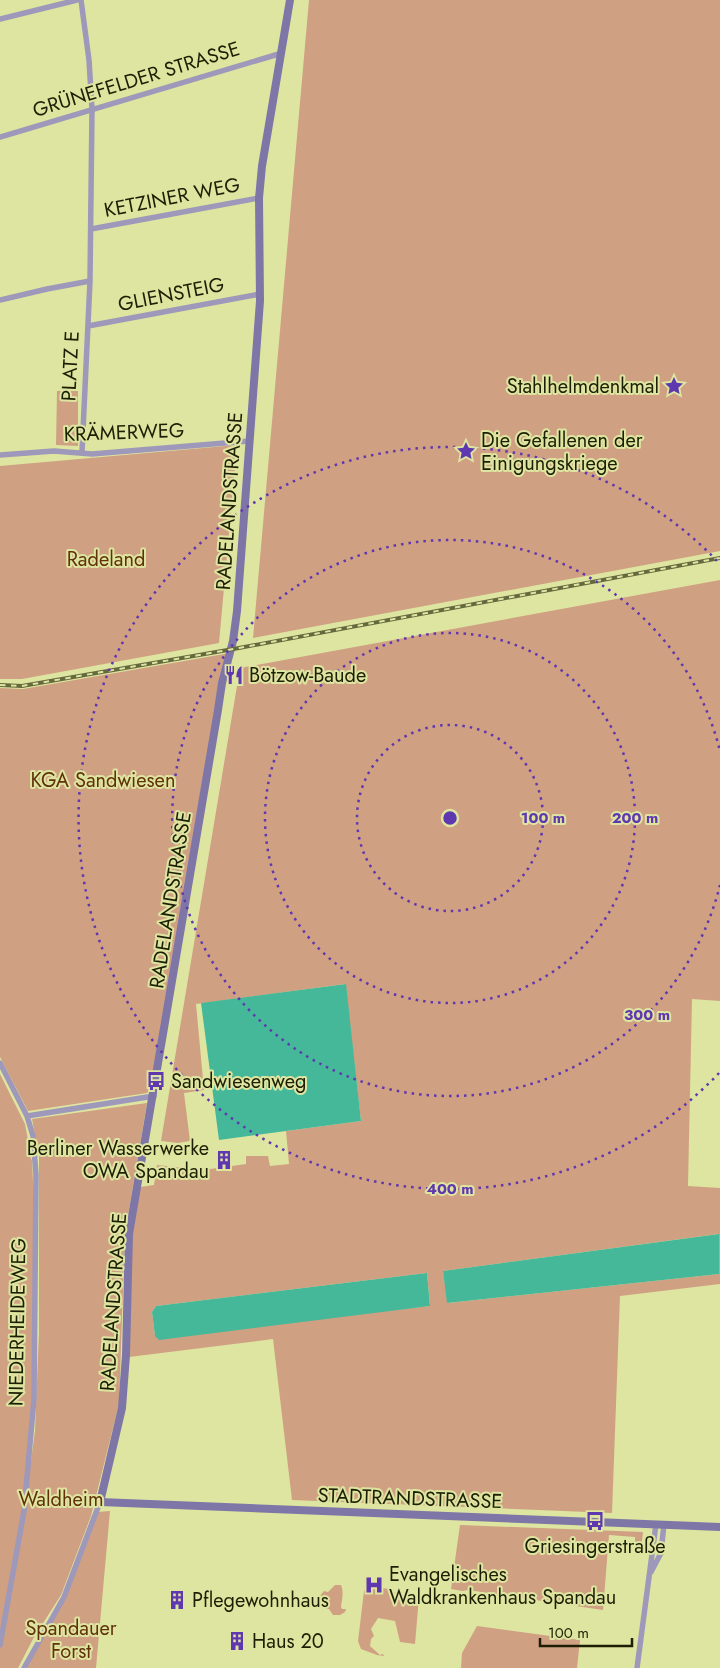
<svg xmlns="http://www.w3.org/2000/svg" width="720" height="1668" font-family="Jost,sans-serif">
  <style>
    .green { fill: #d0a083; fill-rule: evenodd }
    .water { fill: #45b89a }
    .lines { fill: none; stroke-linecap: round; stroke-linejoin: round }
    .street { stroke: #9e98ba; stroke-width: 5.5 }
    .secondary { stroke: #7f76a8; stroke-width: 8 }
    .rail-casing { stroke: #65693e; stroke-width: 4 }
    .rail { stroke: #dee5a0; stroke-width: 2; stroke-dasharray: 5.5; stroke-linecap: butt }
    .ring { fill: none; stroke: #5f37af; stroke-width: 2.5; stroke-dasharray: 2.5 5 }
    .labels { text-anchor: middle; stroke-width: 4; stroke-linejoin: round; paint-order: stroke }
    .street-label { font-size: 20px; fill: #1d1f04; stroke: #dee5a0 }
    .poi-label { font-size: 20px; fill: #1d1f04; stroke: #dee5a0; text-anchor: start }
    .park-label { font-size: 20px; fill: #61310b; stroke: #dee5a0 }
    .centre { fill: #5f37af; stroke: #dee5a0; stroke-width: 2.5 }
    .ring-label { font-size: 15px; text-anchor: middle; font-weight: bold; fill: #5f37af; stroke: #dee5a0; stroke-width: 4; stroke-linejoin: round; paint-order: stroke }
  </style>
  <rect width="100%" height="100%" fill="#dee5a0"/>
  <path class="green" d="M309 0H720V551L253 638Z
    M57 391H78V446L56 445Z
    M237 445 219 643 22 679H0V466Z
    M720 580V1001L692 999 688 1186 720 1188V1284L620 1296 612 1513 292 1500 273 1339 129 1357 132 1235 140 1187 154 1185 157 1165 203 1170 246 1164V1156H268L270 1166 289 1164 286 1131 361 1121 345 984 196 1004 204 1090 184 1093 190 1141 178 1143 161 1141 240 668ZM718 1234 719 1274 448 1303 443 1271ZM427 1273 430 1306 155 1336 152 1312 156 1306Z
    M230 653 150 1089 147 1093 28 1111 0 1057V688L23 689Z
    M0 1074 25 1124 30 1151 29 1153 32 1161 35 1226 31 1461 35 1431 39 1332V1156L32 1119 147 1103 125 1233 119 1404 91 1516 61 1595 33 1639 18 1668H0Z
    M110 1511 96 1668H24L64 1597 97 1512Z
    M460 1525H461L643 1532 641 1550 635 1549V1537L609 1535 603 1610 468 1590 462 1591 451 1589Z
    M335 1585H341C344 1592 342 1599 341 1607L342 1609H346L345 1612 340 1615H333L329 1609 323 1608 321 1604 316 1606 314 1603 324 1591 328 1592Z
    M367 1587 392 1589V1592L419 1597 415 1644 400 1642 395 1621 378 1618 371 1629 374 1636 371 1639 370 1646 380 1655 383 1654 384 1656 377 1655 361 1649 358 1641 364 1591Z
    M477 1626 580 1640 577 1668H461L462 1653Z"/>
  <path class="water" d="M346 984 361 1121 219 1140 201 1003Z
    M719 1234V1274L447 1303 443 1271Z
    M427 1273 430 1306 159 1340 155 1336 152 1312 156 1306Z"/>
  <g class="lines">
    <path class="street" d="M81 0 89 60 92 109 90 281 82 452
      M0 19 77 0
      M0 137 282 53
      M91 229 259 198
      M0 300 47 289 90 281
      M88 326 260 294
      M0 455 54 451 92 454 249 441
      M0 1063 27 1116 33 1136 36 1175 34 1399 24 1511 0 1645
      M27 1116 154 1096
      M651 1572 661 1553 664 1524
      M24 1668 64 1597 100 1502
      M637 1668 656 1524"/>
    <path class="secondary" d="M290 0 262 166 259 198 260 301 237 611 233 641 222 683 218 710 129 1234 126 1355 122 1408 100 1502 720 1527"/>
    <g class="rail-casing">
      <path id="rail" d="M0 685 22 686 239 648 720 558"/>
    </g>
    <use href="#rail" class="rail"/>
  </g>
  <g class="ring">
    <circle cx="450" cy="818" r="93"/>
    <circle cx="450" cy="818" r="185"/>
    <path d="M720 885A278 278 0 1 1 720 751"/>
    <path d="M719 1073A371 371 0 1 1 719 563"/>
  </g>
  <defs>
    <g id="sight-bare" transform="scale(1.5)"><path d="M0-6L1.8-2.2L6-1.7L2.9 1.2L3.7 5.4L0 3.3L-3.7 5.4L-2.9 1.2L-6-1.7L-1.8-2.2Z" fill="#5f37af" stroke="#dee5a0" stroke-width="2.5" paint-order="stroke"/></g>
    <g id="restaurant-bare" transform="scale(1.5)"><path d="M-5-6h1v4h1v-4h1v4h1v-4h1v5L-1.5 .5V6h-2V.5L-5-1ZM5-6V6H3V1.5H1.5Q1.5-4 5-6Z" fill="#5f37af" stroke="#dee5a0" stroke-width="2.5" paint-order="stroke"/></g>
    <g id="bus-bare" transform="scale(1.5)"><path d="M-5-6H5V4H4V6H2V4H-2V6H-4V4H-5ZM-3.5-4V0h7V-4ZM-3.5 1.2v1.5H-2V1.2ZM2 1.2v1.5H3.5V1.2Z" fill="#5f37af" stroke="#dee5a0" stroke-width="2.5" paint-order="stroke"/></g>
    <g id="building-bare" transform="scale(1.5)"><path d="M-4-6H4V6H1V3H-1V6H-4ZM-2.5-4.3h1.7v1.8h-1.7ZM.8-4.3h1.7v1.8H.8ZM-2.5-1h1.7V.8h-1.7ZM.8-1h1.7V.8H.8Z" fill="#5f37af" stroke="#dee5a0" stroke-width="2.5" paint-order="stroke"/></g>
    <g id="hospital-bare" transform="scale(1.5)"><path d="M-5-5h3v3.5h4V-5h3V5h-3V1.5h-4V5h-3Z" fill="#5f37af" stroke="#dee5a0" stroke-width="2.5" paint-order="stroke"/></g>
  </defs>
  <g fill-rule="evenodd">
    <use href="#sight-bare" x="674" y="386"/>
    <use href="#sight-bare" x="466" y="451"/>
    <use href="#restaurant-bare" x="234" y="675"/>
    <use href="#bus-bare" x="156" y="1081"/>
    <use href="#building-bare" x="224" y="1160"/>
    <use href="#bus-bare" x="595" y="1521"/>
    <use href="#hospital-bare" x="374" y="1585"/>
    <use href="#building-bare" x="177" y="1600"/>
    <use href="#building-bare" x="237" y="1641"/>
  </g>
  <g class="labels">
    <g class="street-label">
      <text transform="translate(136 79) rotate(-17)" y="7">GRÜNEFELDER STRASSE</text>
      <text transform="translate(172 197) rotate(-11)" y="7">KETZINER WEG</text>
      <text transform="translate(171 294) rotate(-11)" y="7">GLIENSTEIG</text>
      <text transform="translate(70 366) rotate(-87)" y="7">PLATZ E</text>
      <text transform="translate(124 432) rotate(-2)" y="7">KRÄMERWEG</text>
      <text transform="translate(229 501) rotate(-86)" y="7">RADELANDSTRASSE</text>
      <text transform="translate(170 900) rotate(-81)" y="7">RADELANDSTRASSE</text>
      <text transform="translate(113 1302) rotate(-86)" y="7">RADELANDSTRASSE</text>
      <text transform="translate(17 1322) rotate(-89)" y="7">NIEDERHEIDEWEG</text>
      <text transform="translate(410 1498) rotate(2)" y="7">STADTRANDSTRASSE</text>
    </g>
    <g class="poi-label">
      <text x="659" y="393" text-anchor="end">Stahlhelmdenkmal</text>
      <text x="481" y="447">Die Gefallenen der<tspan x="481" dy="23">Einigungskriege</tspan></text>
      <text x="249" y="682">Bötzow-Baude</text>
      <text x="171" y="1088">Sandwiesenweg</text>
      <text x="209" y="1155" text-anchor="end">Berliner Wasserwerke<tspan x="209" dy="23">OWA Spandau</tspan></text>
      <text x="595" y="1553" text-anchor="middle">Griesingerstraße</text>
      <text x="389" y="1581">Evangelisches<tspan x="389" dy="23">Waldkrankenhaus Spandau</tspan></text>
      <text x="192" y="1607">Pflegewohnhaus</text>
      <text x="252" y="1648">Haus 20</text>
    </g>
    <g class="park-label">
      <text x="106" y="566">Radeland</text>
      <text x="103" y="787">KGA Sandwiesen</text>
      <text x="61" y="1506">Waldheim</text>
      <text x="71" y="1635">Spandauer<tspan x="71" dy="23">Forst</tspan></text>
    </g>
  </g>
  <circle cx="450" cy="818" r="8" class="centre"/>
  <g class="ring-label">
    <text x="543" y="823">100 m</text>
    <text x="635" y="823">200 m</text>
    <text x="647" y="1020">300 m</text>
    <text x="450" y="1194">400 m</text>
  </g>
  <path d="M540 1638v8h92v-8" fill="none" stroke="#1d1f04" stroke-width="2.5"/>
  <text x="548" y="1638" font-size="15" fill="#1d1f04" stroke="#dee5a0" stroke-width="4" paint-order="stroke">100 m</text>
</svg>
